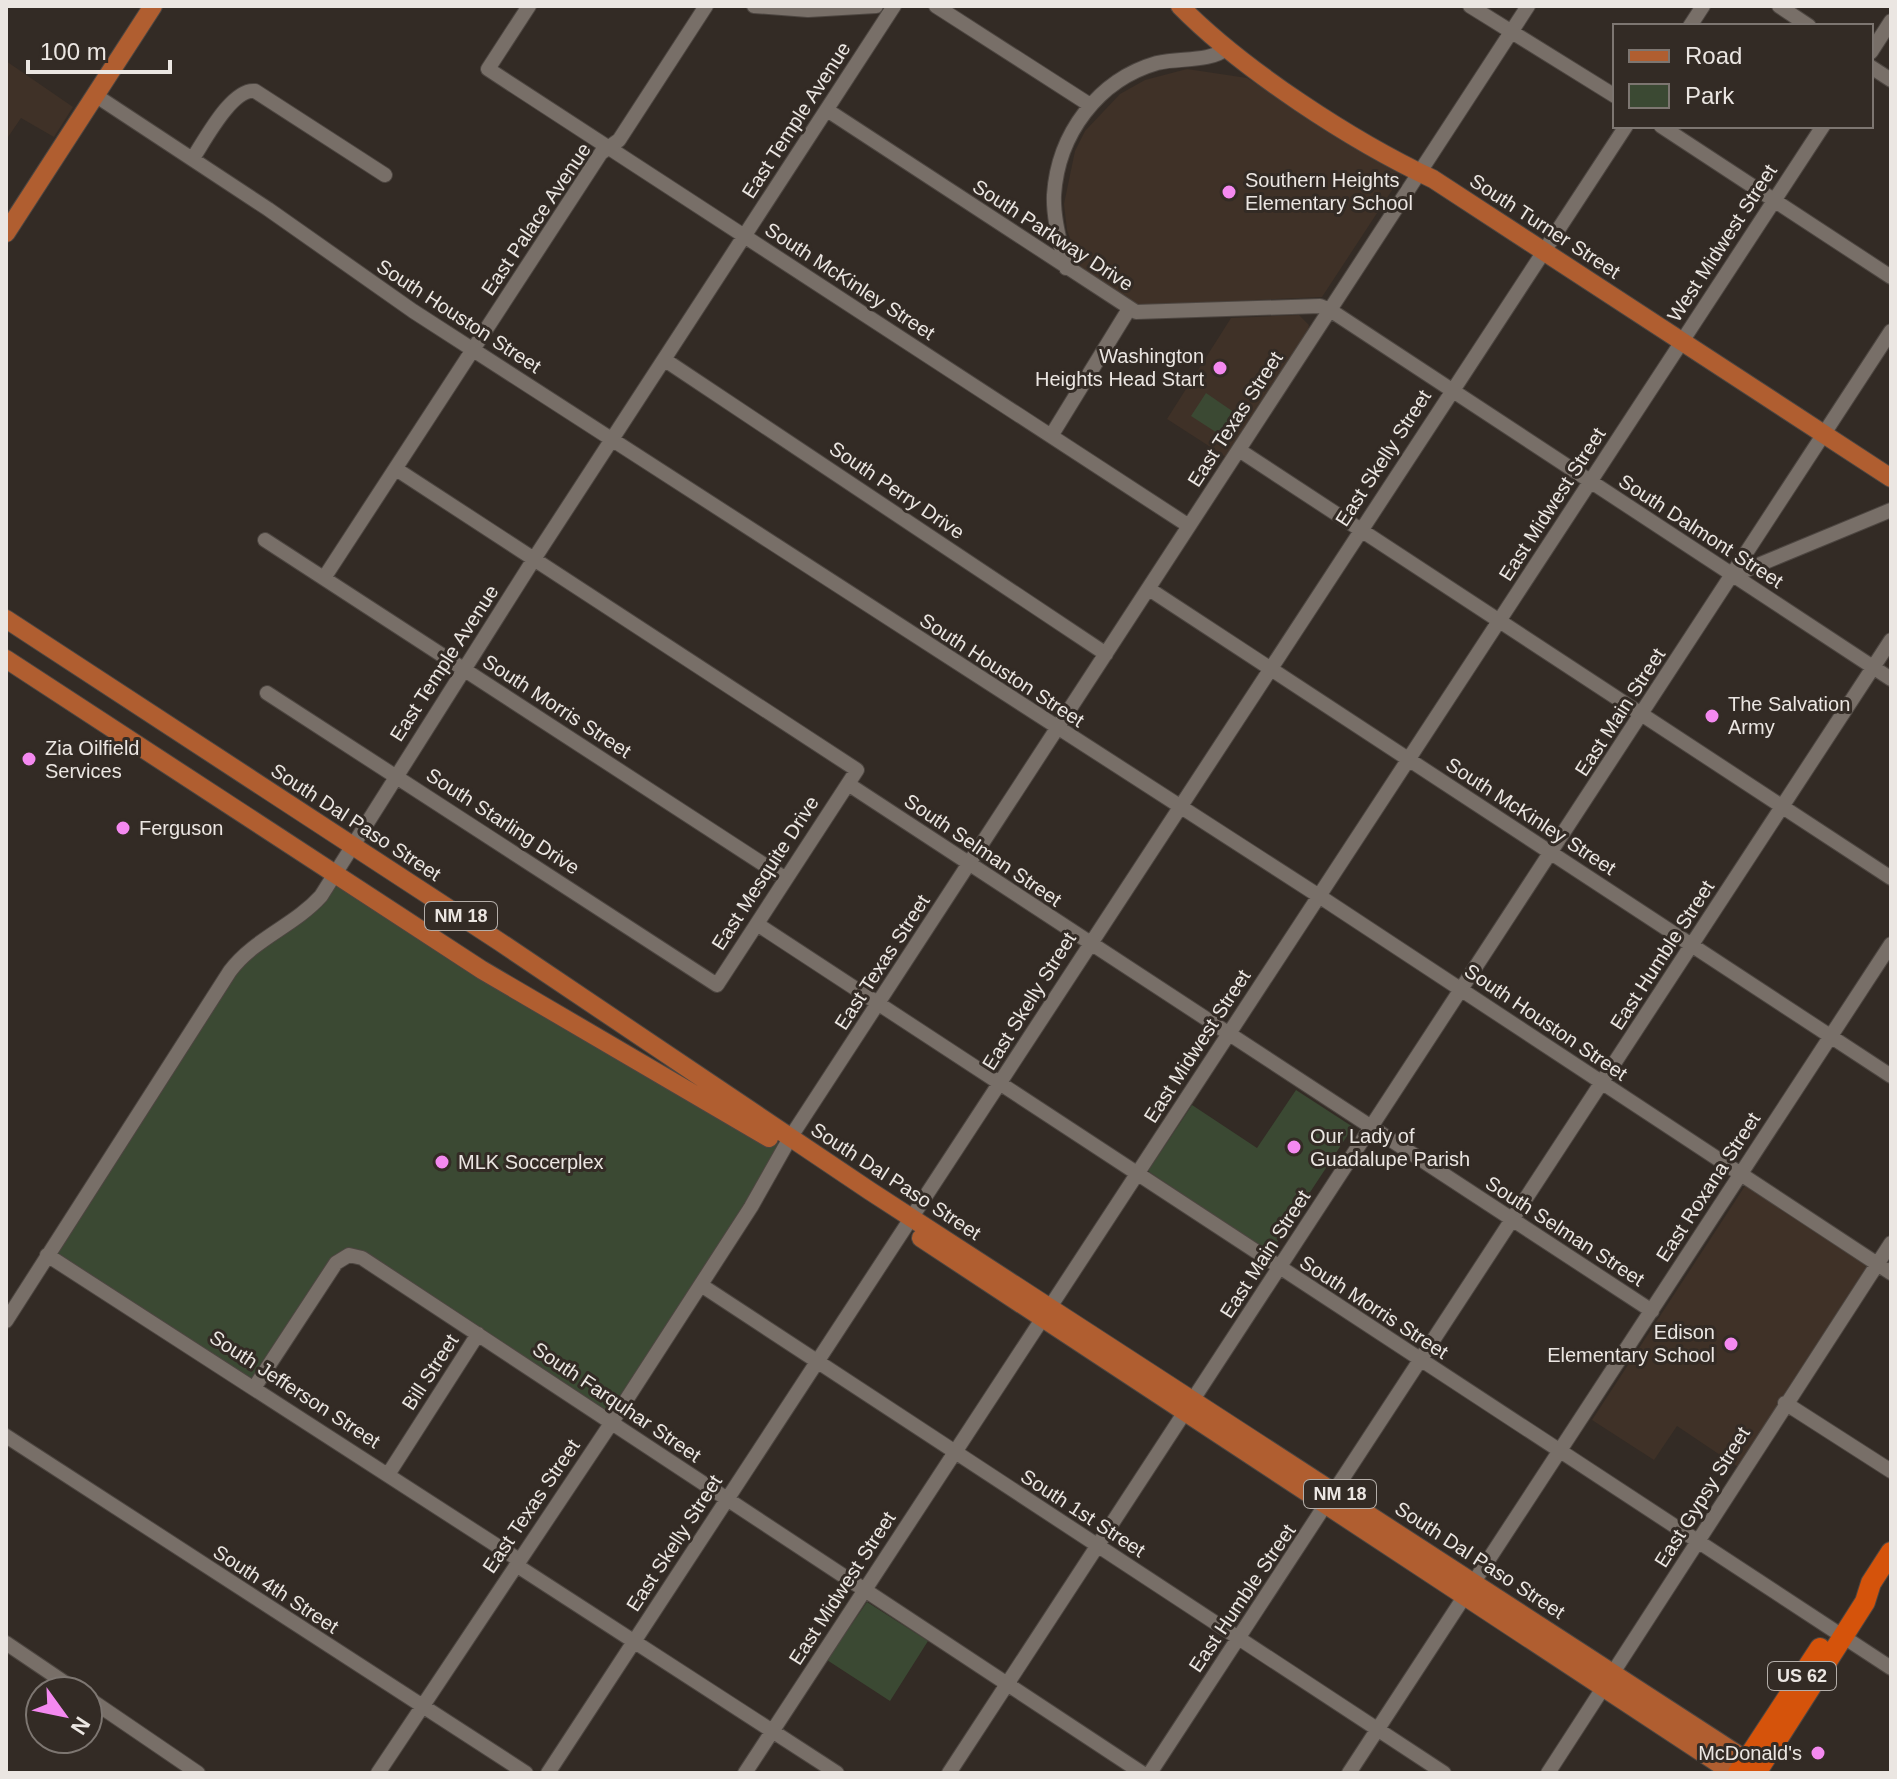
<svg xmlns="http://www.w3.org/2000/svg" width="1897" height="1779" font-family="Helvetica,sans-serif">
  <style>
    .built { fill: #3f3127 }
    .green { fill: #3b4933 }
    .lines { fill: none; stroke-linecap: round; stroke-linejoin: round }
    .minor-casing { stroke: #4d4641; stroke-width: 16 }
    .major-casing { stroke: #4d4641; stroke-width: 20 }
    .highway-casing { stroke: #4d4641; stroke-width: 22 }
    .minor { stroke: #786f68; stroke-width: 14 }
    .major { stroke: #b05e30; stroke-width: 18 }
    .highway { stroke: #d5530b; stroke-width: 20 }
    .poi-dot { fill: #f489f0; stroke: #332b25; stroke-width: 3 }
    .labels { text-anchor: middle; stroke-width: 6; stroke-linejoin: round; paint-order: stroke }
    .shield { fill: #332b25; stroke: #b4aea9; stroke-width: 2 }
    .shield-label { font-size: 18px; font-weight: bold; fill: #ebe6e2 }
    .street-label { font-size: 20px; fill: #ebe6e2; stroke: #332b25 }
    .poi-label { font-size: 20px; fill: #ebe6e2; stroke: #332b25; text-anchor: start }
  </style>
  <rect width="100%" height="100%" fill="#332b25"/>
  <path class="built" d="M6 61 73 107 54 137 21 118 6 140Z
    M1187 69 1247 78 1402 175 1322 297 1139 305 1081 268 1067 230 1064 204 1075 151 1085 131 1120 94 1145 80Z
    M1299 315 1309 325 1307 334 1226 457 1167 419 1231 318Z
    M1745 1186 1870 1267 1738 1467 1677 1426 1654 1460 1592 1420Z"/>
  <path class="green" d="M1206 393 1238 415 1225 438 1191 416Z
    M336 873 785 1147 612 1422 348 1255 257 1383 50 1250 230 971Z
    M1296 1090 1353 1127 1270 1253 1148 1171 1192 1105 1257 1148Z
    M867 1602 928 1641 890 1701 827 1660Z"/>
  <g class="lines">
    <g class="minor-casing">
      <path id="minor" d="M529 6 488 69 1189 526
        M754 6 808 10 876 6
        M936 6 1090 105
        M1470 6 1615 96
        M1779 6 1809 26
        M1690 26 1703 6
        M1871 52 1891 21
        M1871 67 1891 80
        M95 95 268 209 413 311 1319 896 1891 1273
        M827 110 1136 312 1320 306 1330 310 1891 679
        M1661 126 1891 277
        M193 158C205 140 232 88 255 91L385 175
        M1066 268C1061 245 1053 219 1054 195 1058 134 1098 80 1157 63 1182 57 1207 63 1228 48
        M665 360 1106 654
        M1051 436 1129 309
        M1239 450 1891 878
        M265 540 786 879
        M1734 575 1891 510
        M324 578 601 153 619 140 706 6
        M1149 589 1891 1076
        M267 693 717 985 857 770 396 469
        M848 784 1652 1311
        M757 924 1891 1668
        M47 1255 519 1560
        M701 1285 1444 1773
        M6 1321 230 971C255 938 294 926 321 896L534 559 894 6
        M254 1388 336 1263 349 1255 362 1258 1142 1773
        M1785 1403 1891 1471
        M6 1436 526 1773
        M389 1473 478 1334
        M516 1565 837 1773
        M6 1643 77 1691
        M88 1698 198 1773
        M378 1773 612 1422 751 1207 790 1138 1528 6
        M548 1773 1626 126
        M745 1773 1823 126
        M949 1773 1891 331
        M1150 1773 1891 640
        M1349 1773 1891 944
        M1548 1773 1891 1243"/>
    </g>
    <g class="major-casing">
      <path id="major" d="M1180 6C1243 70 1352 141 1433 179L1891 478
        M6 233 153 6
        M6 619 500 942 870 1191 1757 1767
        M6 659 482 970 769 1138
        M921 1238 1733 1773"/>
    </g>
    <g class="highway-casing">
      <path id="highway" d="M1738 1773 1820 1648
        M1756 1773 1865 1602 1871 1583 1891 1552"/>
    </g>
    <use href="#minor" class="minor"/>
    <use href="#major" class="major"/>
    <use href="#highway" class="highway"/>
  </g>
  <g class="poi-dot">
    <circle cx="1229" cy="192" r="8"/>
    <circle cx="1220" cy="368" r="8"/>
    <circle cx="1712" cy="716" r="8"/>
    <circle cx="29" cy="759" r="8"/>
    <circle cx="123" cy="828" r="8"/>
    <circle cx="1294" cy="1147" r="8"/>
    <circle cx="442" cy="1162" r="8"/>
    <circle cx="1731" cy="1344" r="8"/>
    <circle cx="1818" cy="1753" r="8"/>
  </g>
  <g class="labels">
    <g class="shield">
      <rect x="425" y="902" width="72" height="28" rx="6"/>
      <rect x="1304" y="1480" width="72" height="28" rx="6"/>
      <rect x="1768" y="1662" width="68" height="28" rx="6"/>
    </g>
    <g class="shield-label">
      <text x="461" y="922">NM 18</text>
      <text x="1340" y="1500">NM 18</text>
      <text x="1802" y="1682">US 62</text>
    </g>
    <g class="street-label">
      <text transform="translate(796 120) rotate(-57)" y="7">East Temple Avenue</text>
      <text transform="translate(536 219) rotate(-56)" y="7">East Palace Avenue</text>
      <text transform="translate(1545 226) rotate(33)" y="7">South Turner Street</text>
      <text transform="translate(1053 235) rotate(33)" y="7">South Parkway Drive</text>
      <text transform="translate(1722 243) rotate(-57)" y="7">West Midwest Street</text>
      <text transform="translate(850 281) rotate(33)" y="7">South McKinley Street</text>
      <text transform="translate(459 316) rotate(33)" y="7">South Houston Street</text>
      <text transform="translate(1235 419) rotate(-57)" y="7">East Texas Street</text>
      <text transform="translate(1383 458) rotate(-57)" y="7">East Skelly Street</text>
      <text transform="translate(897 490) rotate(34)" y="7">South Perry Drive</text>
      <text transform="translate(1552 504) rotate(-57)" y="7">East Midwest Street</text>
      <text transform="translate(1701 531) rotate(33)" y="7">South Dalmont Street</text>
      <text transform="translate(444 663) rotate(-57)" y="7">East Temple Avenue</text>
      <text transform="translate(1002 670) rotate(33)" y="7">South Houston Street</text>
      <text transform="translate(557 706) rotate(33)" y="7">South Morris Street</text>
      <text transform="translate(1620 712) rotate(-57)" y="7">East Main Street</text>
      <text transform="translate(1531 816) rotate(33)" y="7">South McKinley Street</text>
      <text transform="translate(503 821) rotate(33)" y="7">South Starling Drive</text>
      <text transform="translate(356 822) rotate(33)" y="7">South Dal Paso Street</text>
      <text transform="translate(983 850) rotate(34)" y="7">South Selman Street</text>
      <text transform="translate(765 873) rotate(-57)" y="7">East Mesquite Drive</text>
      <text transform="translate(1662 955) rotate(-57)" y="7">East Humble Street</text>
      <text transform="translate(882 962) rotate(-57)" y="7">East Texas Street</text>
      <text transform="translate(1029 1001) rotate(-58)" y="7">East Skelly Street</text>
      <text transform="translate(1546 1022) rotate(34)" y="7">South Houston Street</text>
      <text transform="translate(1197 1046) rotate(-57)" y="7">East Midwest Street</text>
      <text transform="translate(896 1181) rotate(33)" y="7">South Dal Paso Street</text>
      <text transform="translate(1708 1187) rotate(-57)" y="7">East Roxana Street</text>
      <text transform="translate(1565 1231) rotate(33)" y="7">South Selman Street</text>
      <text transform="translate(1265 1254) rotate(-57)" y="7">East Main Street</text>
      <text transform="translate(1374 1307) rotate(33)" y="7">South Morris Street</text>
      <text transform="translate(430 1372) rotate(-57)" y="7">Bill Street</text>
      <text transform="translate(295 1389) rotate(33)" y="7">South Jefferson Street</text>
      <text transform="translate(617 1402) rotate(34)" y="7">South Farquhar Street</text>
      <text transform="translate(1702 1497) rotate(-58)" y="7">East Gypsy Street</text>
      <text transform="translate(531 1506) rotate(-56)" y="7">East Texas Street</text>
      <text transform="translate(1083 1513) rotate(33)" y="7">South 1st Street</text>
      <text transform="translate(674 1543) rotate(-57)" y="7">East Skelly Street</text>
      <text transform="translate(1480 1560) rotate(33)" y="7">South Dal Paso Street</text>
      <text transform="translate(842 1588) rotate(-57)" y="7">East Midwest Street</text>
      <text transform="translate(276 1589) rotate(33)" y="7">South 4th Street</text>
      <text transform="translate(1242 1598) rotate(-56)" y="7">East Humble Street</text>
    </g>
    <g class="poi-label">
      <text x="1245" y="187">Southern Heights<tspan x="1245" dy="23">Elementary School</tspan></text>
      <text x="1204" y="363" text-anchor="end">Washington<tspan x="1204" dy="23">Heights Head Start</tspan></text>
      <text x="1728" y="711">The Salvation<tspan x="1728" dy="23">Army</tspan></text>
      <text x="45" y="755">Zia Oilfield<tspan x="45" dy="23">Services</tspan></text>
      <text x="139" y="835">Ferguson</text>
      <text x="1310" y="1143">Our Lady of<tspan x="1310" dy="23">Guadalupe Parish</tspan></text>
      <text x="458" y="1169">MLK Soccerplex</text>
      <text x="1715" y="1339" text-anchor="end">Edison<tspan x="1715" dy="23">Elementary School</tspan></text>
      <text x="1802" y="1760" text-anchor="end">McDonald's</text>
    </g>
  </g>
  <rect width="1897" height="1779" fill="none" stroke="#ebe6e2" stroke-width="16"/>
  <rect x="1613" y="24" width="260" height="104" fill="#332b25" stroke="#7d7671" stroke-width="2"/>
  <rect x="1629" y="50" width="40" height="12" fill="#b05e30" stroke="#7d7671" stroke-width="2"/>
  <text x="1685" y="64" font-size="24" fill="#ebe6e2">Road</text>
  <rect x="1629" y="84" width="40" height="24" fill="#3b4933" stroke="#7d7671" stroke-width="2"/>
  <text x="1685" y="104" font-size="24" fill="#ebe6e2">Park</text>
  <g transform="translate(64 1715) rotate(123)"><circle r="38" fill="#332b25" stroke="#7d7671" stroke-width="2"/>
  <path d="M0-6L14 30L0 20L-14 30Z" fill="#f489f0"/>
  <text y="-12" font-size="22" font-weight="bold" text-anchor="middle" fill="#ebe6e2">N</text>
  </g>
  <path d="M28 60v12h142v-12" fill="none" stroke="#ebe6e2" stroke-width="4"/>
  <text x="40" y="60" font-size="24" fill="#ebe6e2" stroke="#332b25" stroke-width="6" paint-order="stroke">100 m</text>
</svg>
